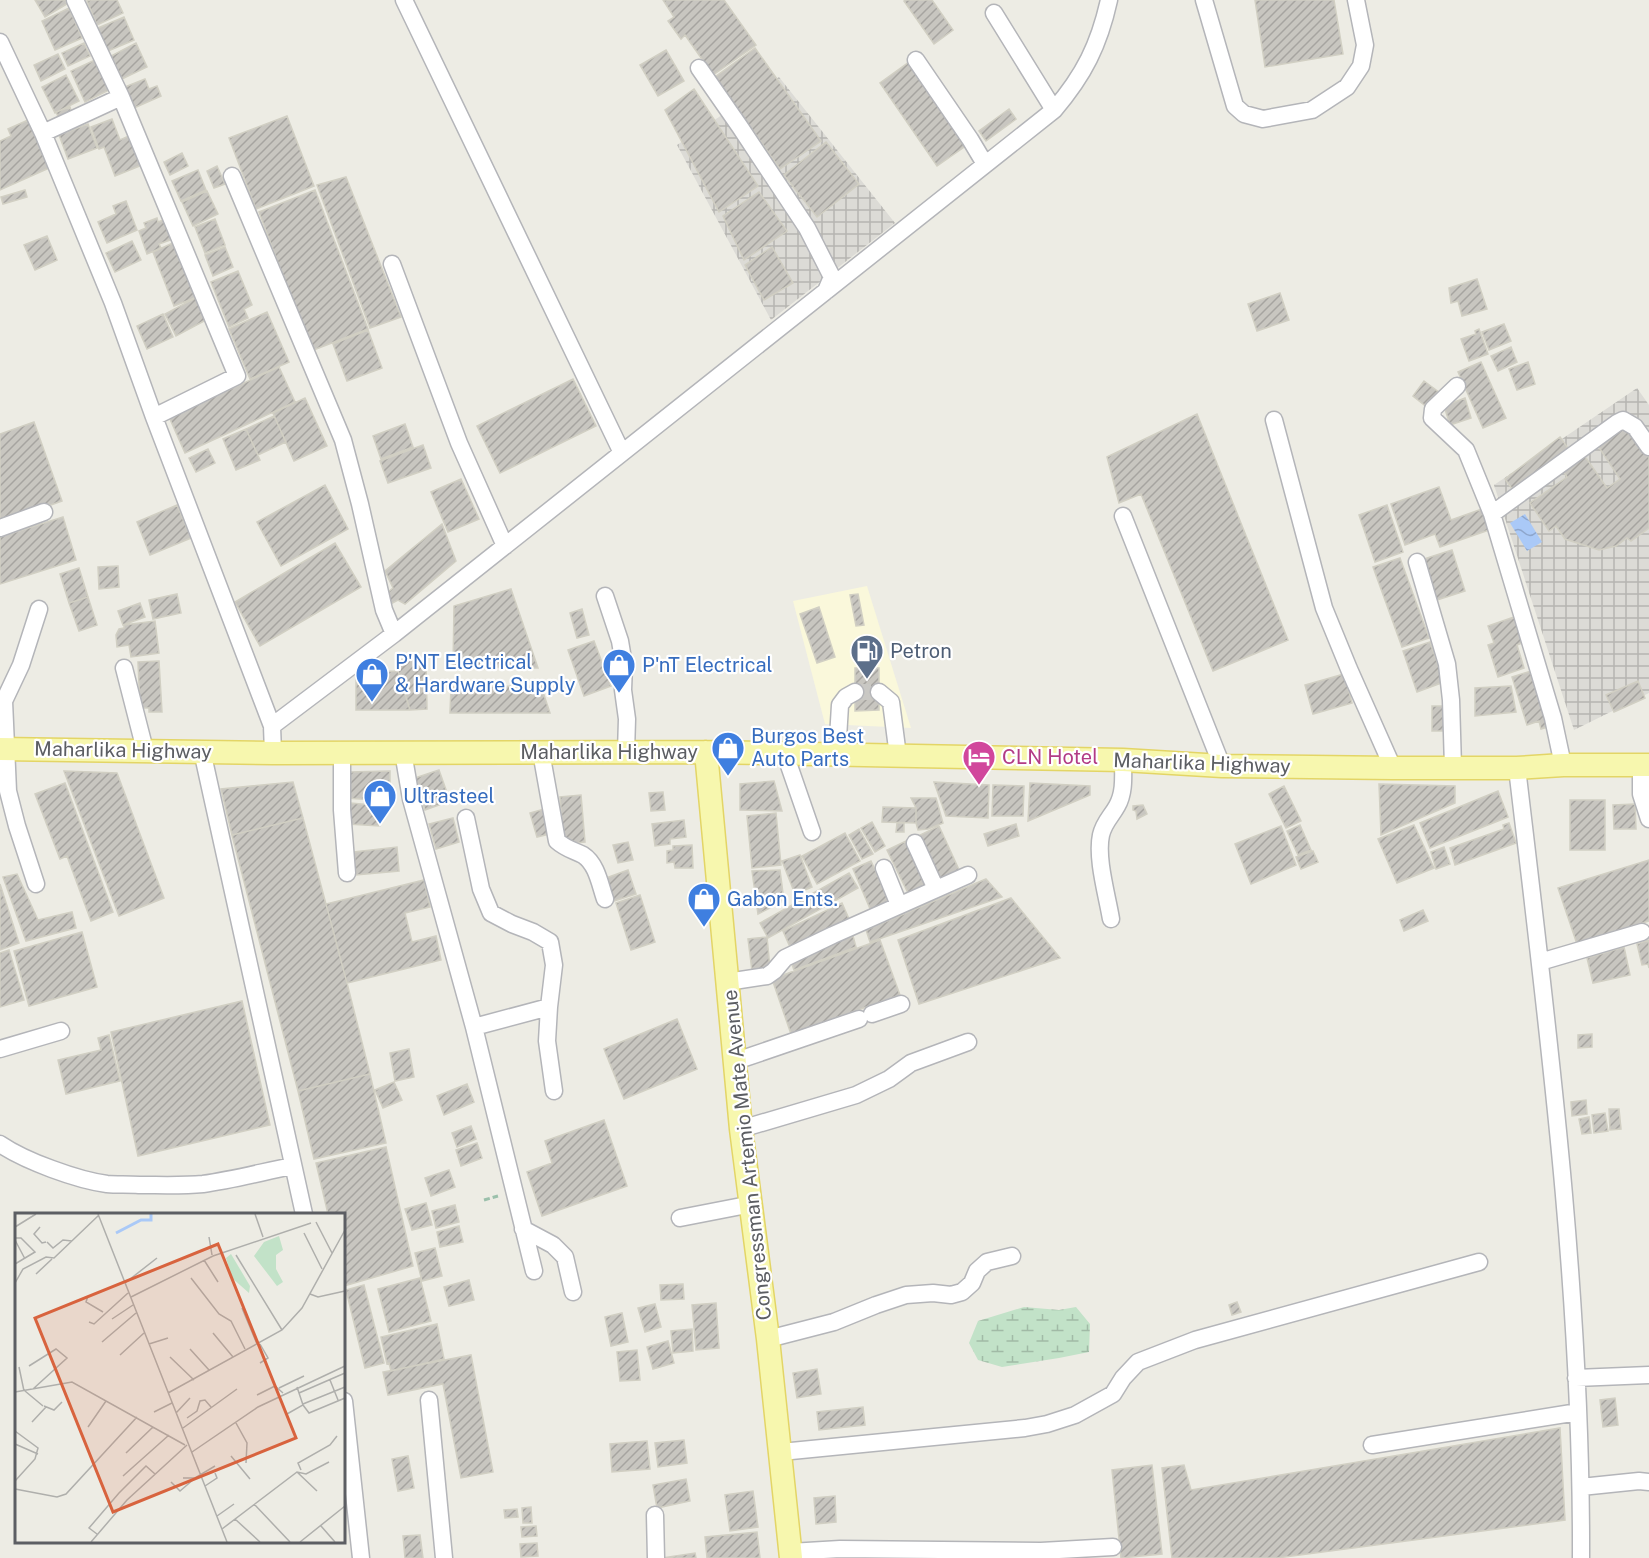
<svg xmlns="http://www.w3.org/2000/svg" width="1649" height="1558" font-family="'Public Sans',sans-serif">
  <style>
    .commercial { fill: #faf8db }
    .industrial { fill: url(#industrial-grid) }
    .wetland { fill: url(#wetland-marsh) }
    .water { fill: url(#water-waves) }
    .building { fill: url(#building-hatch); stroke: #d1cfc3; stroke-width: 1.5 }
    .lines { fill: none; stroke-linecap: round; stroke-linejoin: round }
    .minor-tunnel { stroke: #c9c8c4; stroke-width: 16; stroke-dasharray: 16 8; stroke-linecap: butt }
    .minor-casing { stroke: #b4b5b9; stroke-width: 19 }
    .major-casing { stroke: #e3d566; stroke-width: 25 }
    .path { stroke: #9bc0ab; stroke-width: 3; stroke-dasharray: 6 3; stroke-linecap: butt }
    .minor { stroke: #fff; stroke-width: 16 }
    .major { stroke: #f7f7ae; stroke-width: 22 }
    .labels { text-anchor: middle; stroke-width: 4.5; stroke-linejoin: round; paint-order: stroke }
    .service-label { font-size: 20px; fill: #4e5e75; stroke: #fff; text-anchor: start }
    .shop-label { font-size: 20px; fill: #366cbe; stroke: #fff; text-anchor: start }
    .street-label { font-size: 20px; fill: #5c5e63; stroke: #fff }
    .hotel-label { font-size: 20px; fill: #b23c85; stroke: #fff; text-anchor: start }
    .inset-river { fill: none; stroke: #aac9f7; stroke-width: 3 }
    .inset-road { fill: none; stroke: #afafac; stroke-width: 1.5 }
    .view { fill: #d8633e; fill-opacity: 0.15; stroke: #d8633e; stroke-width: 3 }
    .inset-edge { fill: none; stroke: #5c5e63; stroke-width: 3 }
  </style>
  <defs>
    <pattern id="industrial-grid" width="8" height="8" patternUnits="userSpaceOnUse" patternTransform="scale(1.5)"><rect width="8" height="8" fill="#dcdbd6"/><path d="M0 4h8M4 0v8" fill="none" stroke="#b6b5b1"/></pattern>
    <pattern id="wetland-marsh" width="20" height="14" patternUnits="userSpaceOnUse" patternTransform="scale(1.5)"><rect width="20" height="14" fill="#c2e2c8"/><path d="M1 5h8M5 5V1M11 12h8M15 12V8" fill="none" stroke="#a1baa6"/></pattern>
    <pattern id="water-waves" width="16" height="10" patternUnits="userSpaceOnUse" patternTransform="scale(1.5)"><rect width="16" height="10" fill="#aac9f7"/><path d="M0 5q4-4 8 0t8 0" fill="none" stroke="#8ea6cc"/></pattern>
    <pattern id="building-hatch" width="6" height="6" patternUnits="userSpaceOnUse" patternTransform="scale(1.5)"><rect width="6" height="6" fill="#c8c6c0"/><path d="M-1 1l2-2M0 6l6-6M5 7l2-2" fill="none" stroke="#a6a4a0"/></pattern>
  </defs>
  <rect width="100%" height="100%" fill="#edece4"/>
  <path class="commercial" d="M867 586 911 728 825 724 793 601Z"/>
  <path class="industrial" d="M779 77 895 223 771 320 677 145Z
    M1637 388 1649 405V693L1574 730 1494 485Z"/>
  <path class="wetland" d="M1024 1307 1059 1310 1076 1307 1090 1324 1089 1352 1059 1358 1002 1367 978 1360 969 1343 978 1321Z"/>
  <path class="water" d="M1525 514 1542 542 1527 551 1510 523Z"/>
  <path class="building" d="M35 0H65L67 4 45 17Z
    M90 0H117L123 13 97 25 87 1Z
    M663 0H724L756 45 713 75 685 35 681 39 668 21 674 17Z
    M905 0H932L953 30 934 44 904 1Z
    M1255 0H1334L1343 54 1265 67Z
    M69 8 82 38 55 50 42 21Z
    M124 17 134 40 108 51 98 28Z
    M84 43 90 56 68 66 62 53Z
    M136 43 147 67 122 79 111 56Z
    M755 48 821 141 780 169 715 77Z
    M666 50 684 81 658 96 640 65Z
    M58 54 65 69 41 81 34 65Z
    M97 59 111 89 85 102 71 71Z
    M909 62 967 145 937 166 880 83Z
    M66 75 79 101 55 113 42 87Z
    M145 79 149 89 157 86 161 96 134 108 125 87Z
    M694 89 758 186 719 212 665 110Z
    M70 107 72 114 59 119 56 112Z
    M1009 109 1016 119 986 141 979 131Z
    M287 116 314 186 256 209 229 138Z
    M112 119 120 140 131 135 142 165 115 176 104 147 99 149 91 127Z
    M28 120 49 168 0 190V141L11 136 8 129Z
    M88 124 97 148 68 159 59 135Z
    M826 142 859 184 817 217 784 175Z
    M182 153 188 166 170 175 164 162Z
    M217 166 225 184 214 188 207 171Z
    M198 170 206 190 181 201 172 181Z
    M346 177 401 317 370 328 317 185Z
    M25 190 27 197 3 204 1 197Z
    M315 190 368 329 311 351 259 212Z
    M207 191 218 214 193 226 182 202Z
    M759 192 787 231 744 260 723 216Z
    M126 201 137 230 107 243 98 222 116 214 113 206Z
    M157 218 158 222 166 219 173 239 159 244 161 248 147 254 139 231 146 228 144 223Z
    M215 219 225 245 205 253 195 227Z
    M47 236 57 260 35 270 24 245Z
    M132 241 141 260 115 272 106 253Z
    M175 242 197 297 174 306 153 252Z
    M225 247 233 267 213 276 205 255Z
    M772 247 793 283 764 300 745 265Z
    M238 271 252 305 244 309 248 318 229 327 211 282Z
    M1477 279 1487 309 1462 316 1458 301 1451 303 1449 288Z
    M1280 293 1289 320 1257 331 1248 304Z
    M197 297 208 319 176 336 165 314Z
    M267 312 289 362 250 379 229 329Z
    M163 314 173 337 147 349 137 326Z
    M1504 324 1511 341 1489 350 1482 332Z
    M1479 329 1488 354 1469 361 1461 339 1476 334 1475 331Z
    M368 330 382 368 347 381 333 344Z
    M1511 347 1517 362 1498 371 1491 356Z
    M1481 362 1506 418 1483 428 1458 372Z
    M1528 362 1535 384 1517 390 1509 369Z
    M279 367 295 402 185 453 169 417Z
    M573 379 596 426 500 473 477 426Z
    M1424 381 1440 393 1428 408 1413 396Z
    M305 398 327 446 294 461 273 413Z
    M1465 398 1471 418 1450 425 1444 406Z
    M1197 414 1288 640 1213 671 1141 494 1119 503 1107 457Z
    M274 416 286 442 258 455 246 429Z
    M34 422 62 501 0 523V434Z
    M405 424 413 447 381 459 373 436Z
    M1628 424 1649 453V528L1631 541 1627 538 1616 546 1599 550 1565 539 1556 526 1549 531 1530 503 1567 477 1562 469 1584 455 1607 488 1620 479 1598 446Z
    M246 429 260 460 236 470 223 439Z
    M1560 437 1570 451 1515 493 1505 479Z
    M423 445 431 468 388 483 380 461Z
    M208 449 215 463 196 472 189 458Z
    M461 479 479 519 448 532 431 492Z
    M325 485 348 529 281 566 257 522Z
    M1439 487 1451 520 1482 509 1489 530 1440 547 1435 534 1405 545 1391 504Z
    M177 505 191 538 150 555 137 522Z
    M1387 505 1403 552 1375 562 1359 515Z
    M63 517 76 560 0 584V537Z
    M442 524 456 561 405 604 398 600 387 606 383 596 393 588 385 571Z
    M335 543 361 587 260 646 235 602Z
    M1452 550 1465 591 1437 600 1424 559Z
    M1400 558 1429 638 1402 647 1373 567Z
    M118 566 119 587 99 589 98 567Z
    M79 568 88 597 69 603 60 574Z
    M511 589 538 668 453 667 454 606Z
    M177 594 181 613 153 619 149 600Z
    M858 594 864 625 856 626 850 595Z
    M88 597 97 625 79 631 69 603Z
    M140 603 145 617 123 625 118 611Z
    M819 607 835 657 817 663 800 614Z
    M582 609 589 635 577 638 570 613Z
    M1514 617 1522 643 1517 645 1524 668 1498 677 1488 645 1494 643 1488 626Z
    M155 621 159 653 131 657 129 645 117 647 116 635 119 629 124 628V625Z
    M594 641 611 686 584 696 568 650Z
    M1430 642 1444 682 1417 692 1403 651Z
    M426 659 427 709 410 710 398 671 397 660Z
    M159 661 162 712H149V708H140L138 662Z
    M855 668H879V710L855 711Z
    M398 671 410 710H356V672Z
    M1531 671 1548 727 1541 729 1539 721 1527 725 1512 677Z
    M1344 674 1352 703 1313 714 1305 685Z
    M1638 681 1645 698 1614 712 1606 695Z
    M541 686 550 713H450L451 687Z
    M1511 686 1516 712 1475 716V688Z
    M1432 706H1450L1449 731H1432Z
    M439 770 450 801 425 810 415 778Z
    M64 771 117 773 164 898 119 916Z
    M390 771V801L346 798 348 772Z
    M774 781 782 811 740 810V784Z
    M293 782 303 818 232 835 221 789Z
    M934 782 989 785 988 818 946 816Z
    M65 783 113 912 91 921 67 856 60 859 35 794Z
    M1030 783 1090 786V795L1028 821Z
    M1379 784 1455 786V803L1381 835Z
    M993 785 1024 786 1023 816H992Z
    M1284 786 1301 821 1286 828 1269 794Z
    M1498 791 1508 817 1430 848 1420 823Z
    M663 792 665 810 651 811 649 793Z
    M581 795 585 842 564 844 560 797Z
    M911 798H936L943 823 928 829 918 830 916 823V808Z
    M1570 800H1605V850H1570Z
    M350 803 383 806 380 826 348 824Z
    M1635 804 1636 829H1614L1613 805Z
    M1143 805 1147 814 1137 819 1136 811 1133 810V806Z
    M883 807 916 808V823L882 822Z
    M548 808 554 833 537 837 530 813Z
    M776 813 781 865 752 868 747 816Z
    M303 818 347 983 370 1074 298 1091 232 835Z
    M453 818 459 842 436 849 429 824Z
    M684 820 686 837 670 839V844L655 846 652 824Z
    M872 822 885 846 875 852 861 828Z
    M897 823H904V832H896Z
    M1509 823 1516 843 1455 865 1450 848 1504 829 1503 825Z
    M1016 824 1019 836 988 846 984 834Z
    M1300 825 1311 850 1298 855 1287 831Z
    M1414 825 1434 868 1397 883 1378 839Z
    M939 826 960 872 940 881 920 835Z
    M1281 826 1296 865 1251 884 1235 844Z
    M859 829 873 854 862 859 849 835Z
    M845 833 860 861 817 884 802 856Z
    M906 841 928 886 909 895 887 850Z
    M628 842 633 860 618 863 613 845Z
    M692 845 693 868H675L674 862 667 863V851L673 850V846Z
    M397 847 399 871 356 875 354 852Z
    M1444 847 1450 864 1436 869 1431 852Z
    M1313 851 1318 862 1301 869 1296 857Z
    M800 855 812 887 795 894 782 861Z
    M1649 860V921L1577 944 1558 888Z
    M871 861 890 903 871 911 853 869Z
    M628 870 636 894 614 901 606 878Z
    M780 870 784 901 758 914 752 871Z
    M849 873 858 888 768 938 760 923Z
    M17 874 38 920 72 912 76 928 26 941 3 877Z
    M986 879 1002 897 870 942 866 930Z
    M424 880 430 907 405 913 412 942 436 936 441 960 347 983 326 904Z
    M0 884 19 943 0 950Z
    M640 895 655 942 631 950 616 903Z
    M1011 898 1060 958 919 1004 898 940Z
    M842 903 849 919 790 947 783 931Z
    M1423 910 1428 921 1404 931 1400 920Z
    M82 932 97 987 29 1006 14 951Z
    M853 936 856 947 794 970 790 959Z
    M767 937 770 968 752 971 748 939Z
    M880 940 900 995 791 1034 772 979Z
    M1649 940V968L1648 964 1642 965 1637 944Z
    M1624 947 1630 975 1593 983 1587 958Z
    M9 950 24 1000 0 1007V953Z
    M242 1001 270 1125 138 1156 111 1032Z
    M677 1019 697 1069 624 1099 604 1049Z
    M1592 1034V1047L1578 1048V1035Z
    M109 1035 120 1081 66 1094 58 1060 101 1050 98 1038Z
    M409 1049 414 1077 395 1081 390 1053Z
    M370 1074 386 1143 314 1159 298 1091Z
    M394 1082 402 1100 383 1108 375 1090Z
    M467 1084 474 1102 444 1115 437 1096Z
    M1586 1100 1587 1114 1572 1116 1571 1102Z
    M1609 1109H1619L1621 1129 1610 1130Z
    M1605 1113 1608 1131 1594 1133 1592 1115Z
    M1589 1117 1591 1133 1582 1134 1579 1119Z
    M604 1120 627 1186 542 1216 527 1172 552 1163 545 1141Z
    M471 1126 476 1139 457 1147 452 1133Z
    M477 1143 482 1158 461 1166 456 1150Z
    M386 1147 413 1266 344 1286V1214H328L316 1163Z
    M449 1170 455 1187 431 1196 425 1178Z
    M426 1203 432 1225 412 1230 405 1209Z
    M455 1205 459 1222 436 1228 432 1211Z
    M459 1226 463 1242 440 1247 437 1232Z
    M435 1248 442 1276 422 1281 415 1253Z
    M420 1278 431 1321 389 1332 378 1289Z
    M469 1280 474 1300 449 1306 444 1287Z
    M683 1284 684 1299 661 1300 660 1285Z
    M364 1285 384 1363 365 1368 346 1290Z
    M1237 1302 1241 1312 1232 1315 1229 1305Z
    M716 1303 719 1348 696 1350 692 1305Z
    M655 1304 661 1327 645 1332 638 1308Z
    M622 1313 628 1342 611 1346 605 1317Z
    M437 1324 444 1359 391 1371 389 1363 387 1364 381 1337Z
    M692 1329 693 1351 673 1353 671 1331Z
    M668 1341 674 1363 653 1369 647 1347Z
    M637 1350 640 1380 620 1381 617 1352Z
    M471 1355 493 1472 461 1478 443 1384 388 1395 383 1372Z
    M817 1369 821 1394 797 1398 793 1373Z
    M1615 1398 1618 1425 1603 1427 1600 1400Z
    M863 1407 865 1425 819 1430 817 1412Z
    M1560 1428 1565 1520 1277 1558H1172L1162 1468 1184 1465 1191 1490Z
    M684 1440 687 1463 658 1467 655 1443Z
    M647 1441 650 1469 612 1472 610 1444Z
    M408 1456 414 1488 398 1491 392 1459Z
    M1152 1465 1162 1554 1121 1558 1112 1470Z
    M686 1479 690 1501 657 1508 653 1485Z
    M753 1491 758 1527 730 1531 725 1495Z
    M835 1496 836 1522 816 1524 814 1498Z
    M531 1507 532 1523H523L522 1508Z
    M517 1509 518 1517 505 1518 504 1510Z
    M536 1526 537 1536 522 1537 521 1527Z
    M757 1532 760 1558H707L705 1537Z
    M420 1535 423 1558H405L403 1536Z
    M537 1543 538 1556 521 1557 520 1544Z
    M695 1553 696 1558H662Z"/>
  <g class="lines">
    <path class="minor-tunnel" d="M855 692H879"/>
    <g class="minor-casing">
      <path id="minor" d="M75 0 121 97 237 376 154 417
        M404 0 622 453
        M1204 0 1235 106 1244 114 1263 119 1312 110 1347 87 1361 66 1365 45 1356 0
        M994 13 1054 110
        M0 42 43 133 113 303 154 417 272 726 273 753
        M916 60 970 139 985 164
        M699 68 740 127 807 228 832 277 826 291
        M43 133 121 97
        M232 176 343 440 360 504 384 610 394 634
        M392 264 459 443 505 546
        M1457 386 1433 409 1432 418 1466 450 1492 514 1553 718 1563 765
        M1274 420 1324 608 1349 669 1393 768
        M1492 514 1617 423 1623 420 1635 427 1649 447
        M1123 516 1222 766
        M0 528 44 512
        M1417 562 1447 664 1451 700 1453 767
        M605 596 620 641 624 665 623 690 627 719 626 752
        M124 668 145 750
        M879 692 891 702 898 756
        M272 726 394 634 1054 110C1084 75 1099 45 1109 0
        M202 751 304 1214
        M342 752V810L347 873
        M403 752 411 799 474 1027 534 1271
        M541 752 557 841C566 849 573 850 583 855 597 864 600 885 605 899
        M785 754 812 832
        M837 755 840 705 846 697 855 692
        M1641 765V794L1649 819
        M1517 768C1548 1030 1582 1293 1581 1558
        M466 818 481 889 491 913 512 924 533 932 550 942 554 965 549 1007 474 1027
        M915 843 936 889
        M884 868 899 905
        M36 884 17 826 8 791 4 701 21 665 39 609
        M1111 919C1107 895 1096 858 1101 835 1104 822 1111 817 1117 806 1125 792 1123 775 1123 760
        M1540 962 1642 932
        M727 982 767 976 774 971 785 958 833 935 968 875
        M549 1007 547 1041 554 1091
        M872 1014 901 1004
        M0 1049 61 1031
        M736 1061 859 1019
        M741 1129 856 1095 889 1079 911 1063 968 1042
        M0 1144C25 1161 77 1180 107 1184 117 1185 128 1184 139 1185 160 1185 182 1186 203 1184 233 1180 262 1172 292 1166
        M680 1218 752 1204
        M523 1229 553 1245 565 1257 573 1292
        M768 1339 834 1322 876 1305 906 1295 933 1293 951 1295 962 1292 972 1283 977 1271 987 1262 1012 1256
        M1576 1378 1649 1375
        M429 1400 444 1558
        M344 1401 361 1558
        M1372 1445 1578 1412
        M781 1452 1025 1428 1047 1424 1075 1415 1113 1394 1123 1378 1138 1362 1195 1340 1479 1262
        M1581 1487 1639 1481 1649 1482
        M655 1515 656 1558
        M790 1552 840 1549 1041 1551 1113 1547"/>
    </g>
    <g class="major-casing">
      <path id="major" d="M0 749 273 753 706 752 1123 760 1222 766 1393 768H1517L1563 765H1649
        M706 752 741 1129 768 1339 791 1558"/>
    </g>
    <path class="path" d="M484 1200 498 1196"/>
    <use href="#minor" class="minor"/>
    <use href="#major" class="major"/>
  </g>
  <defs>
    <g id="fuel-pin" transform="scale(1.725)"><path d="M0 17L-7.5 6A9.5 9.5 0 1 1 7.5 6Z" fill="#5c6f8a" stroke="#fff"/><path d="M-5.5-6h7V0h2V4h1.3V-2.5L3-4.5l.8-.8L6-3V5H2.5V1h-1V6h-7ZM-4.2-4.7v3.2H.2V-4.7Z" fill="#fff"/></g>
    <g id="shop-pin" transform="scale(1.725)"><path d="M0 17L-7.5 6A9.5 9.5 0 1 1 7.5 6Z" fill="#3f7fe0" stroke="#fff"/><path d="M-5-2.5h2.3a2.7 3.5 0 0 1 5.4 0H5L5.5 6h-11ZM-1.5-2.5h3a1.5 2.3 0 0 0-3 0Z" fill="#fff"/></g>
    <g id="hotel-pin" transform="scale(1.725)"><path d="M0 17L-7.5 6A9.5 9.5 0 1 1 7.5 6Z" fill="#d1479c" stroke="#fff"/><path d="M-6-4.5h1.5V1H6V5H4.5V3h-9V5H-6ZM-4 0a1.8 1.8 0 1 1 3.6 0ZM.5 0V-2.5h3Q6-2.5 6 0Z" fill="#fff"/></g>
  </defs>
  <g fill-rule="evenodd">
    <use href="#fuel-pin" x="867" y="651"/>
    <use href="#shop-pin" x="619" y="665"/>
    <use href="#shop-pin" x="372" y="674"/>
    <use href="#shop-pin" x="728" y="748"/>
    <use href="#hotel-pin" x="979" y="757"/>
    <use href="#shop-pin" x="380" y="796"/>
    <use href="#shop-pin" x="704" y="899"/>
  </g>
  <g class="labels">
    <g class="service-label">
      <text x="890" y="658">Petron</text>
    </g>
    <g class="shop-label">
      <text x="395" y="669">P'NT Electrical<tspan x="395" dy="23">&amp; Hardware Supply</tspan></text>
      <text x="642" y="672">P'nT Electrical</text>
      <text x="751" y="743">Burgos Best<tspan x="751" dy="23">Auto Parts</tspan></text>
      <text x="403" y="803">Ultrasteel</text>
      <text x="727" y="906">Gabon Ents.</text>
    </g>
    <g class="street-label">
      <text transform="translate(123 750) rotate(1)" y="7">Maharlika Highway</text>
      <text x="609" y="759">Maharlika Highway</text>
      <text transform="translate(1202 763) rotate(2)" y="7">Maharlika Highway</text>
      <text transform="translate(747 1155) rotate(-96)" y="7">Congressman Artemio Mate Avenue</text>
    </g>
    <g class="hotel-label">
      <text x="1002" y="764">CLN Hotel</text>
    </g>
  </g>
  <g transform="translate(15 1213)">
    <rect width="330" height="330" fill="#edece4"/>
    <path d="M264 23 268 37 261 42V56L268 69 262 73 239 43 249 29ZM216 41 235 73 234 80 217 65 211 45Z" fill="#c2e2c8"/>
    <path class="inset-river" d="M101 20 126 7H136V1"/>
    <path class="inset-road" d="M83 1 212 329M240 1 248 24M301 9 317 40M0 14 21 1M25 14 19 21 27 30 31 29M289 20 307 56M194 24 197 42M0 25H6L20 39 0 51M0 27 10 46M32 29 38 35 48 27 57 28M221 42 267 117M189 47 203 69M21 61 37 46M176 65 204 101 216 108 230 136M0 70 8 56 31 44 39 45 84 2M110 70 142 45M295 81 303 84 330 78M73 83 71 89 88 99M116 84 198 43 296 10M227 95 242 131M97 106 118 92M74 109 79 111 113 80M198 120 218 144M87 129 121 100M134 131 153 125M175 136 194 157M105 142 129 120M155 144 179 167M245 150 253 145 245 131M14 153 41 136 52 145 18 176M4 154 9 178M315 167 323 187M264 175 289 163M10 178 28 193M0 179 57 169 170 232M153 180 267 117 287 95 330 17M284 180 330 160M242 182 260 173 268 180M288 191 330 174M288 192 294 200 330 185M29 193 39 197 47 189M139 199 157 190M161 200 175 185M272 201 288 192 282 174M172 205 182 198 185 188 190 187 196 194M17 209 31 194M221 210 232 230 231 250M73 214 91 188M168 215 222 176M0 218 23 235 20 246 0 268M0 231 23 241M177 239 243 194 330 153M111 240 138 214M216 243 235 266M286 257 283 250 315 232 322 223M282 259 302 278M108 263 154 222M168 265H180L200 253M156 269 165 278 179 266M190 273 202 265 200 260M0 276 42 284 51 281 122 204M239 291 275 329M202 303 219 291M220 306 245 329M306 313 320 329M207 316 282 259 291 261 314 249M82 321 74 315 104 280 131 253 140 261M76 329 112 287 172 232M285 329 330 293"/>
    <path class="view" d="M203 31 281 225 98 299 20 105Z"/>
    <rect width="330" height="330" class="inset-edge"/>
  </g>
</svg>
